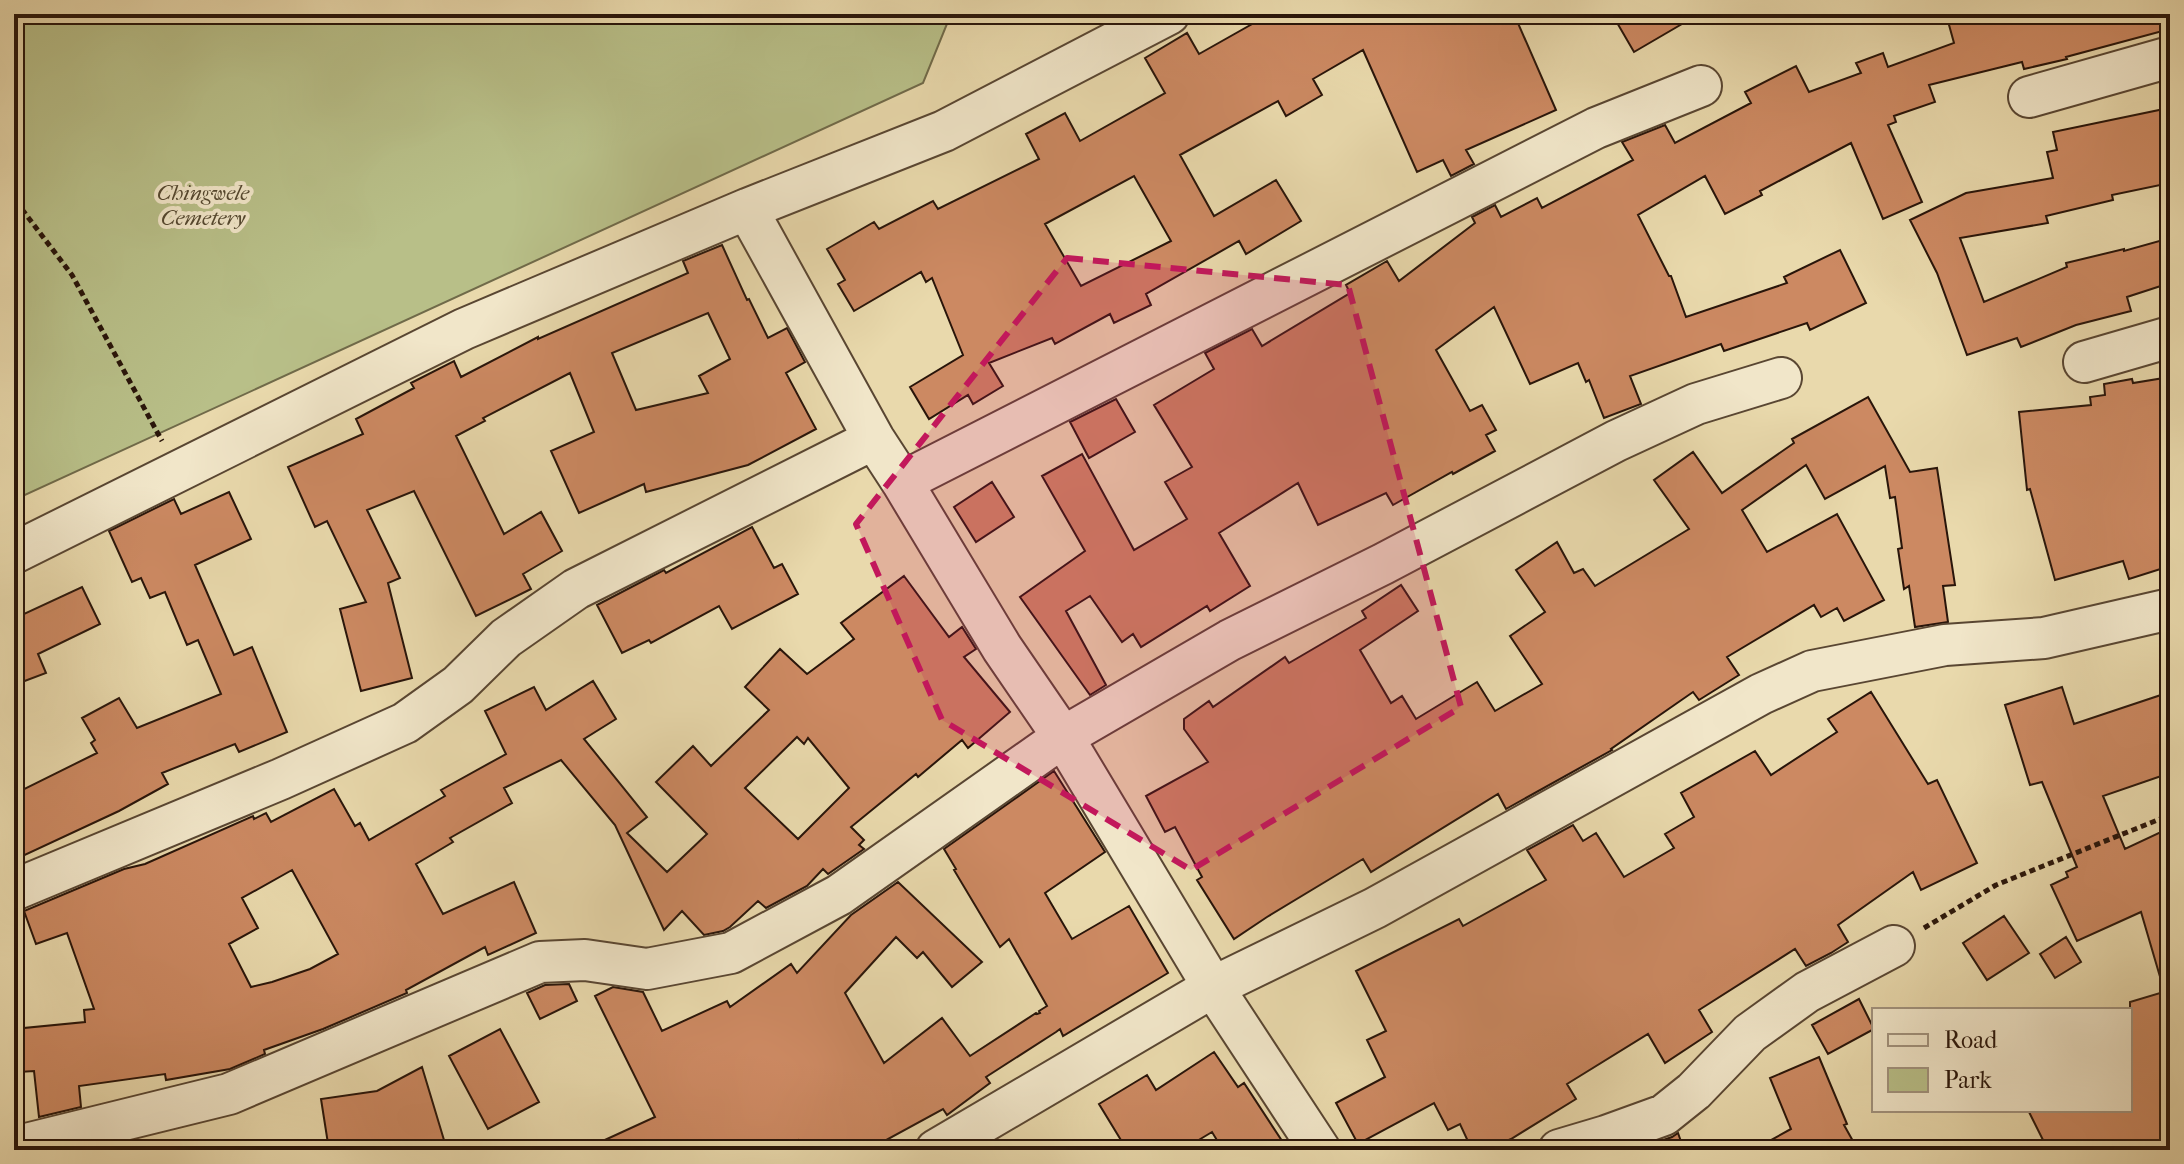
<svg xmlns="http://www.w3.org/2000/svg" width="2184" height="1164" font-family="'IM FELL French Canon',serif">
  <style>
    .green { fill: #b8bf88; stroke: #706a49; stroke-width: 2 }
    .building { fill: #cc8962; stroke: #29150a; stroke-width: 2; fill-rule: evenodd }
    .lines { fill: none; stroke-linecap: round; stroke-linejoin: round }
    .minor-casing { stroke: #594632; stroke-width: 44 }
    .path { stroke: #29150a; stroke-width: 5; stroke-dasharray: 6 4; stroke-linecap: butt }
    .minor { stroke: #f1e6c9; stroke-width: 40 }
    .marked { fill: #c2185b; fill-opacity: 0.2; stroke: #c2185b; stroke-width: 6; stroke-dasharray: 16 10; stroke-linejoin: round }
    .labels { text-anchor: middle; stroke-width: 8; stroke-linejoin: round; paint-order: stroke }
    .park-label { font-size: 22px; font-style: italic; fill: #544830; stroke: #f1e6c9 }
  </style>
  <rect width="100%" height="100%" fill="#e9d9ac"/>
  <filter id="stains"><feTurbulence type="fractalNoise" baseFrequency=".0025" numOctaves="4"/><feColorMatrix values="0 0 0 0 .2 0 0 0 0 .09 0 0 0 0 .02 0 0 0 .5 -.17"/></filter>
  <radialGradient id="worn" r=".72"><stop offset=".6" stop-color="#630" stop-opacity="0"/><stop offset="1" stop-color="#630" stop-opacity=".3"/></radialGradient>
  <path class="green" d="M14 14H951L923 83 14 500Z"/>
  <path class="building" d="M1270 14H1514L1556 110 1466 150 1474 164 1451 176 1443 160 1417 172 1363 50 1313 79 1322 95 1286 116 1278 101 1180 155 1214 216 1276 180 1301 221 1246 254 1239 241 1146 294 1151 305 1114 323 1110 314 1055 344 1052 338 989 363 1003 386 973 404 968 395 929 419 910 387 963 355 932 278 926 282 921 272 854 311 838 284 845 280 827 249 874 222 879 229 933 201 938 209 1039 159 1026 134 1065 113 1080 141 1165 93 1145 58 1187 33 1199 54ZM1134 176 1171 241 1081 286 1045 224Z
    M1612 14H1699L1634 52Z
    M1946 14H2170V29L2066 57 2067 59 2024 69 2022 62 1929 85 1935 102 1894 116 1896 122 1888 125 1922 202 1883 219 1851 143 1760 191 1762 195 1725 214 1705 176 1638 215 1669 276H1671L1686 317 1787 283 1784 277 1840 250 1866 303 1810 330 1807 323 1724 351 1721 344 1630 376 1641 404 1604 418 1589 380 1586 382 1578 363 1530 384 1494 307 1436 350 1470 411 1482 405 1496 430 1486 435 1495 451 1453 474 1452 472 1393 505 1386 493 1318 525 1298 483 1219 533 1250 586 1210 611 1207 606 1141 647 1133 634 1122 642 1090 596 1066 611 1106 685 1090 695 1020 597 1085 551 1042 476 1082 454 1134 550 1187 519 1165 482 1192 467 1154 405 1214 369 1205 353 1252 329 1262 346 1350 293 1346 285 1387 261 1399 281 1475 223 1472 217 1495 205 1501 217 1537 198 1542 208 1633 160 1622 142 1665 125 1675 143 1751 103 1745 92 1796 66 1809 92 1861 73 1856 63 1883 53 1888 67 1954 43Z
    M2164 109 2170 139V183L2112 195 2113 200 2046 216 2048 223 1960 238 1984 302 2067 267 2066 263 2124 249V251L2170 238V283L2127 297 2131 311 2076 325 2021 347 2017 338 1967 355 1937 273 1910 220 1966 193 2053 178 2047 152 2057 150 2053 132Z
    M722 245 747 300 749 299 768 338 787 328 805 362 786 373 816 429 748 465 646 492 644 484 579 513 551 451 594 432 570 373 483 418 485 421 456 436 504 534 541 512 562 551 523 574 531 589 476 616 414 491 367 510 400 578 388 583 412 678 361 691 340 609 366 602 327 521 315 527 288 467 363 434 356 419 414 388 411 383 454 361 461 377 538 337V339L688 273 683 261ZM708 313 730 359 699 376 708 393 636 410 612 353Z
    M2170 377V566L2129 579 2123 561 2055 580 2030 489 2027 490 2019 412 2091 405 2090 397 2105 395 2104 384 2132 379 2133 383Z
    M1868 397 1910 472 1937 468 1955 585 1943 586 1948 622 1915 627 1909 586 1904 589 1898 549 1902 548 1895 497 1890 498 1885 466 1825 499 1806 465 1742 510 1767 552 1837 514 1884 600 1844 621 1837 608 1821 617 1814 605 1727 657 1739 675 1699 700 1693 692 1611 749 1612 750 1506 809 1498 794 1371 872 1363 859 1267 917 1234 939 1197 880 1202 877 1175 827 1165 832 1146 796 1208 762 1184 729V719L1209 701 1213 707 1285 657 1289 663 1366 618 1362 611 1401 585 1418 611 1360 650 1391 703 1402 696 1416 719 1477 682 1495 711 1542 684 1510 636 1545 612 1516 570 1557 542 1574 573 1583 569 1595 586 1689 529 1654 480 1693 452 1722 493 1794 443 1792 439Z
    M1116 399 1135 432 1089 458 1070 422Z
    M992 482 1014 517 976 542 954 507Z
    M229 492 251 539 195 565 234 655 252 647 287 732 239 752 235 744 162 773 168 784 119 811 14 860V794L97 753 91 743 95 740 82 718 119 698 137 728 221 694 198 640 187 645 165 592 150 598 141 578 132 582 109 531 174 499 181 514Z
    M752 527 774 568 782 564 798 594 732 629 719 606 651 643 649 640 622 653 597 605 664 570 666 573Z
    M904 576 949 637 962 627 976 649 964 657 1010 712 968 748 962 740 918 777 916 774 851 827 864 840 859 845 864 849 828 874 823 869 807 886 766 908 758 901 730 927 723 931 704 935 682 911 664 930 615 825 561 760 504 788 512 803 450 838 453 842 416 864 443 914 514 882 536 933 488 955 485 947 406 990 407 993 323 1029 264 1050 265 1054 230 1069 166 1080 165 1074 79 1086 81 1107 39 1117 34 1071 19 1072 14 1029 85 1022 84 1010 94 1009 67 933 36 944 24 911 124 869 145 864 253 816 254 819 266 813 271 822 334 789 355 826 360 823 369 840 445 796 441 790 506 754 485 711 534 687 546 710 593 681 616 719 584 739 647 817 627 833 667 872 707 834 656 782 693 746 711 766 769 710 745 687 780 649 807 674 854 639 841 623ZM797 737 804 744 808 738 849 788 798 839 745 788ZM292 870 338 954 310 969 272 982 251 987 229 944 258 928 242 898Z
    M82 587 100 624 38 654 46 673 14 685V596L22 615Z
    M2062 687 2074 724 2170 692V773L2103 796 2125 849 2163 831 2170 845V986L2163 987 2141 912 2077 941 2051 885 2068 877 2066 872 2077 867 2042 782 2030 785 2005 705Z
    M1871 692 1928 784 1937 780 1977 863 1921 890 1913 872 1838 925 1848 942 1831 953 1806 966 1795 949 1699 1010 1712 1032 1665 1063 1648 1034 1567 1084 1576 1099 1511 1139 1487 1150H1472L1460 1124 1448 1130 1434 1103 1358 1144 1336 1103 1385 1077 1367 1040 1386 1031 1356 971 1459 919 1463 926 1546 880 1527 850 1573 825 1583 841 1596 833 1624 877 1674 848 1665 834 1694 817 1681 793 1755 751 1771 775 1837 732 1828 719Z
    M1054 771 1105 852 1045 893 1072 939 1129 906 1168 973 1063 1036 1060 1029 1056 1032 986 1077 990 1083 947 1115 943 1109 868 1150H803L798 1140 777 1150H583L655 1117 595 996 613 987 643 992 662 1031 727 1001 730 1007 791 964 797 973 851 915 898 882 982 962 952 987 923 952 917 958 896 937 845 993 884 1063 942 1018 970 1056 1036 1013 1037 1014 1040 1013 1039 1011 1047 1006 1009 939 1000 947 954 870 956 869 944 849Z
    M2004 916 2029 953 1987 980 1963 943Z
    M2066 937 2081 962 2055 978 2040 954Z
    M569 984 577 1001 540 1019 527 993 545 985Z
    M2170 990V1150H2048L2028 1110H2130V1002Z
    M1859 999 1874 1029 1828 1054 1812 1025Z
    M500 1029 539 1102 488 1129 449 1056Z
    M1214 1052 1238 1087 1244 1083 1288 1150H1223L1212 1132 1182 1150H1127L1099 1104 1147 1075 1156 1090Z
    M1819 1057 1847 1124 1844 1125 1858 1150H1753L1791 1129 1770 1078Z
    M422 1067 447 1150H329L321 1099 377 1091Z
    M1678 1133 1684 1150H1635L1672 1137Z"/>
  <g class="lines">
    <g class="minor-casing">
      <path id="minor" d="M2029 97 2170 57
        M747 209 874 439 902 482 1002 648 1063 737 1213 987 1320 1150
        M2084 362 2170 337
        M902 482 1596 128 1701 86
        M14 553 464 329 747 209 944 131 1169 14
        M14 890 281 779 405 723 458 685 506 638 576 589 874 439
        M14 1147 229 1094 540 962 585 960 647 969 731 953 839 895 1063 737 1230 640 1383 564 1616 441 1696 404 1781 378
        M936 1150 1213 987 1375 908 1761 694 1812 671 1945 645 2044 638 2170 609
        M1559 1150 1606 1136 1664 1115 1694 1091 1750 1033 1807 992 1894 946"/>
    </g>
    <path class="path" d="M14 191 21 208 72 275 162 441
      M1924 928 1996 885 2170 815"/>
    <use href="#minor" class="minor"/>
  </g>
  <path class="marked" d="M1067 258 1348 285 1461 707 1191 870 942 720 856 524Z"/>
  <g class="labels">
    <g class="park-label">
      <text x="203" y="200">Chingwele<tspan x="203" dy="25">Cemetery</tspan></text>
    </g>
  </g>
  <rect width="2184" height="1164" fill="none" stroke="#e9d9ac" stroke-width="48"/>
  <rect x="16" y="16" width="2152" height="1132" fill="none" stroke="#29150a" stroke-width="4"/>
  <rect x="24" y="24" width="2136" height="1116" fill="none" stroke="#29150a" stroke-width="2"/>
  <rect x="1872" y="1008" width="260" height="104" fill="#f1e6c9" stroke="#a1927d" stroke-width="2"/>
  <rect x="1888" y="1034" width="40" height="12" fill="#f1e6c9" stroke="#a1927d" stroke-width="2"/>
  <text x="1944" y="1048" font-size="24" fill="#29150a">Road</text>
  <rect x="1888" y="1068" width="40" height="24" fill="#b8bf88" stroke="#a1927d" stroke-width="2"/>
  <text x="1944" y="1088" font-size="24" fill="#29150a">Park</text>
  <rect width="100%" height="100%" filter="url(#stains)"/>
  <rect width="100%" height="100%" fill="url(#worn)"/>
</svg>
